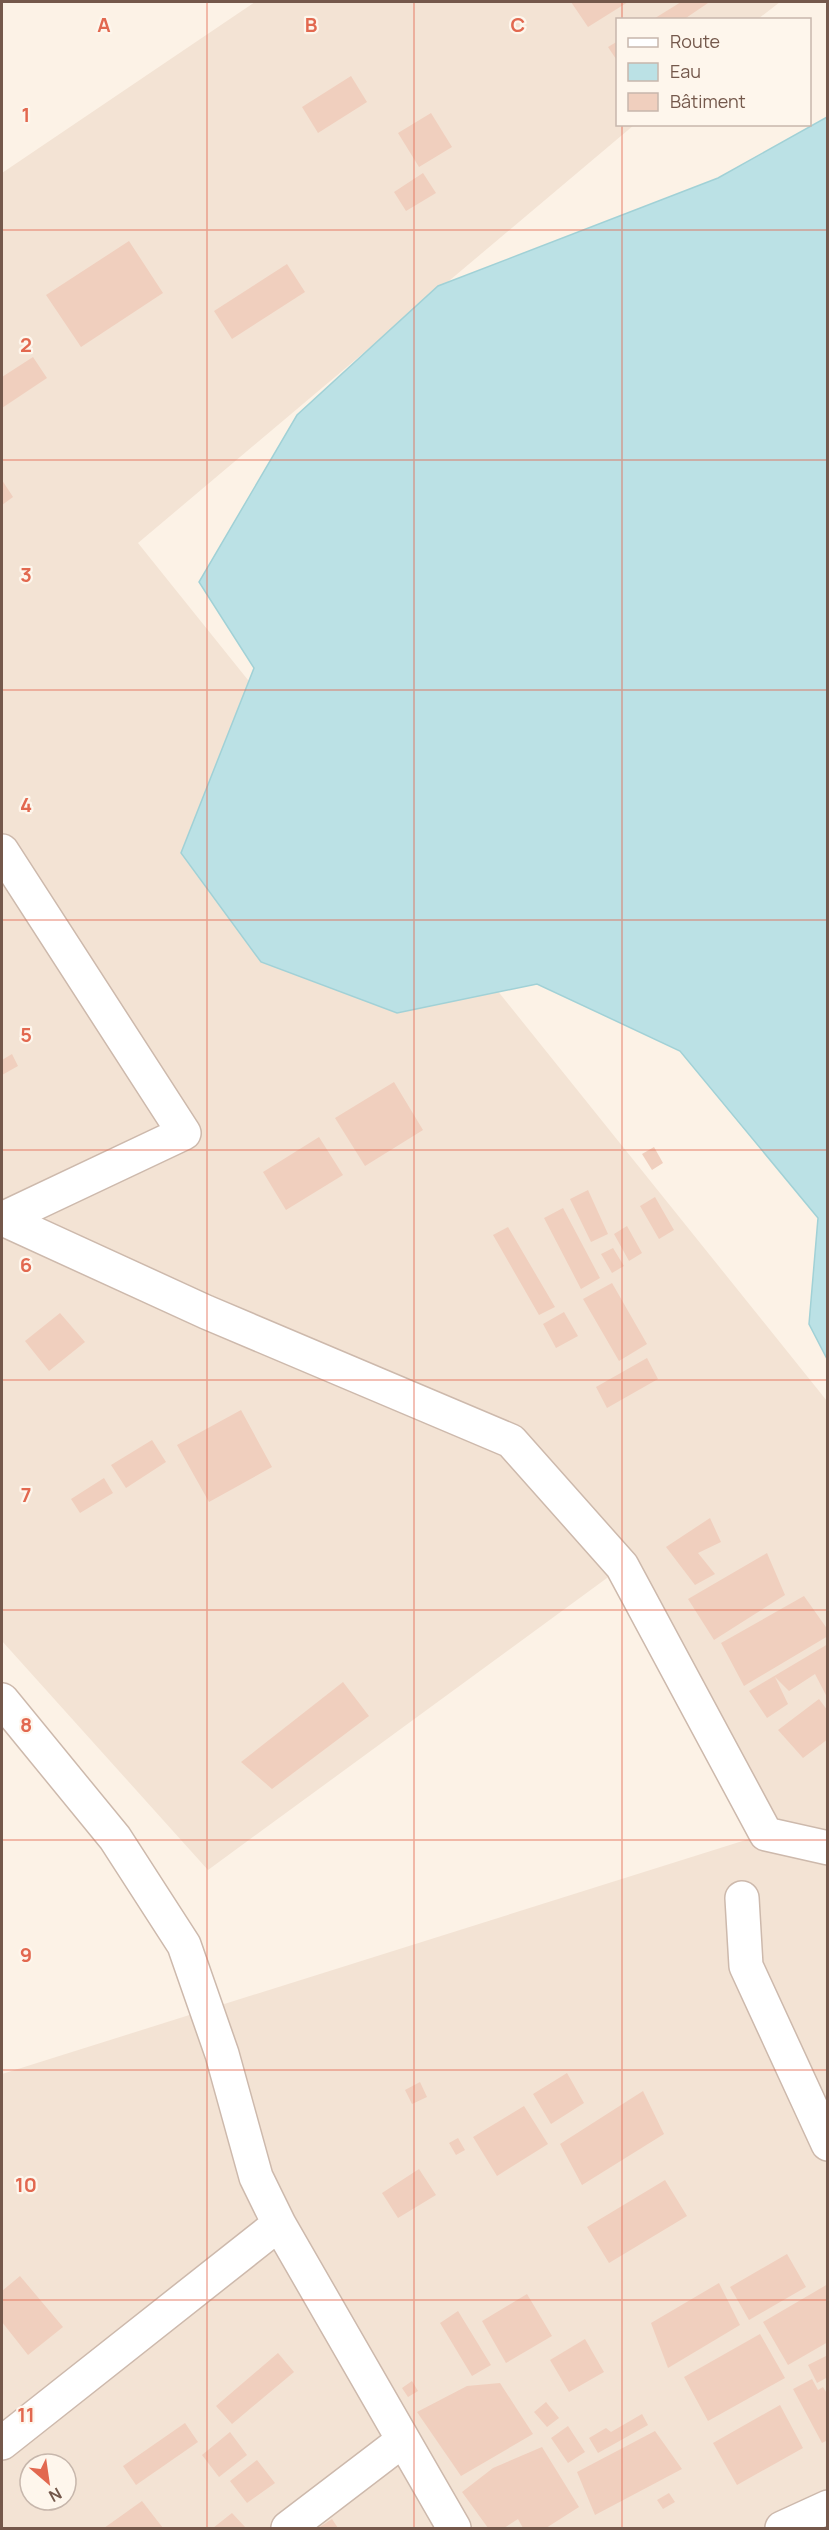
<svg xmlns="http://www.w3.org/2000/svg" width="829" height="2530" font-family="Manrope,sans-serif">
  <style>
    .residential { fill: #f3e3d4; fill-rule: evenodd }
    .water { fill: #bbe1e5; stroke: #a1d1d6; stroke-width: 1.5 }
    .building { fill: #f0cfbe }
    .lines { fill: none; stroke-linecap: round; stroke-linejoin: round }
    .minor-casing { stroke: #cdb9ac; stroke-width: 36 }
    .minor { stroke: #fff; stroke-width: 33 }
    .grid { fill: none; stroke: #e2684f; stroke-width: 1.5; stroke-opacity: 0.55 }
    .grid-label { font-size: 20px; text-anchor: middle; font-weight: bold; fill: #e2684f; stroke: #fef6ec; stroke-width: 4.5; stroke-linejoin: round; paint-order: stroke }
  </style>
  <rect width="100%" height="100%" fill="#fcf2e6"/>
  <path class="residential" d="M255 2H780L758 19 618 20V124L634 125 138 543 827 1401V2528H2V2074L765 1834 622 1567 208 1870 2 1641V173ZM30 2464H66V2500H30Z"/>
  <path class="water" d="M827 117V1359L809 1324 818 1218 680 1051 537 984 397 1013 261 962 181 853 254 668 199 582 297 415 438 286 718 178Z"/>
  <path class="building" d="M571 2H628L588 27Z
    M681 2H707L708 3 683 20H652Z
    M618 41V62L608 47Z
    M351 76 367 102 318 133 302 107Z
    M431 113 452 147 419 167 398 133Z
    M423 173 436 193 406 211 394 192Z
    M129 241 163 293 81 347 46 295Z
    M287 264 305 292 232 339 214 311Z
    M33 357 47 378 2 408V377Z
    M2 480 13 497 2 505Z
    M12 1054 18 1066 2 1075V1060Z
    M394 1082 423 1130 365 1166 335 1118Z
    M319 1137 343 1175 286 1210 263 1172Z
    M654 1147 663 1163 652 1170 642 1154Z
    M588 1190 608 1234 591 1242 570 1199Z
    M655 1197 674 1230 659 1239 640 1206Z
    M563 1208 600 1278 581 1289 544 1218Z
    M627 1226 642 1253 629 1261 614 1234Z
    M508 1227 555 1307 539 1315 493 1235Z
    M613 1248 624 1266 612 1273 601 1254Z
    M612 1283 647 1344 619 1361 583 1299Z
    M564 1312 578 1336 556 1348 543 1324Z
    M60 1313 85 1342 49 1371 25 1341Z
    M647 1358 658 1379 607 1408 596 1387Z
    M241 1410 272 1467 209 1502 177 1445Z
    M152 1440 166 1462 126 1488 111 1465Z
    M104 1478 113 1493 80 1513 71 1499Z
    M710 1518 721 1542 698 1553 715 1574 695 1585 666 1547Z
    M767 1553 785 1595 714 1640 688 1599Z
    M804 1596 828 1630V1636L744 1686 721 1643Z
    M828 1644V1699L815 1674 789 1691 775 1677 788 1704 767 1718 749 1691Z
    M343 1682 369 1716 272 1789 241 1762Z
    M819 1699 828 1711V1739L803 1758 778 1730Z
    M567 2073 584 2103 551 2124 533 2094Z
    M420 2082 427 2097 412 2104 405 2090Z
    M643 2091 664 2134 582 2185 560 2144Z
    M524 2106 548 2144 497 2176 473 2137Z
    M458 2138 465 2150 456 2155 449 2143Z
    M419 2169 436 2195 398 2218 382 2193Z
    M665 2180 687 2216 609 2263 587 2227Z
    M787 2254 806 2287 749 2320 730 2287Z
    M20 2276 63 2327 28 2355 2 2322V2291Z
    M719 2283 740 2325 668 2368 651 2323Z
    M828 2284V2342L788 2365 763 2322Z
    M527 2294 552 2336 506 2363 482 2321Z
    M458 2311 491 2365 472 2376 440 2323Z
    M760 2334 785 2378 708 2421 684 2377Z
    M585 2339 604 2372 569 2392 550 2360Z
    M278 2353 294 2372 232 2424 216 2406Z
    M828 2355V2377L817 2383 808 2365Z
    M812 2379 818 2390 823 2387 828 2395V2440L822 2443 793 2389Z
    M412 2381 418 2391 408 2397 402 2388Z
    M500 2383 533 2434 461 2476 417 2412 467 2386Z
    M546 2402 559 2418 547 2427 534 2412Z
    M780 2405 803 2448 737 2485 713 2443Z
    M642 2414 648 2425 598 2453 589 2438 606 2428 611 2432Z
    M185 2423 198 2442 136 2485 123 2466Z
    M568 2426 585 2452 568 2463 551 2438Z
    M655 2431 682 2469 595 2515 577 2472Z
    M230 2432 247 2455 219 2477 202 2455Z
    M542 2447 579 2507 546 2528H523L518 2519 504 2528H488L462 2492 493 2468Z
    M257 2460 275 2483 247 2503 230 2481Z
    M669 2493 675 2502 663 2509 657 2500Z
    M142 2501 163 2528H104Z
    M232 2513 246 2528H213Z
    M332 2519 338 2528H318Z"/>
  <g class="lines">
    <g class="minor-casing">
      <path id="minor" d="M2 851 184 1133 2 1219
        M3 1219 206 1312 511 1441 622 1566 766 1834 828 1848
        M2 1700 115 1838 184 1945 222 2054 256 2177 279 2224 454 2528
        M742 1898 746 1966 828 2144
        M2 2443 279 2224
        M288 2528 402 2441
        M782 2528 828 2507"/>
    </g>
    <use href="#minor" class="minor"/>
  </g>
  <path class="grid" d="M207 2V2528M414 2V2528M622 2V20M622 124V2528M2 230H828M2 460H828M2 690H828M2 920H828M2 1150H828M2 1380H828M2 1610H828M2 1840H828M2 2070H828M2 2300H828"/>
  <g class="grid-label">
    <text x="104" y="32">A</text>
    <text x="311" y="32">B</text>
    <text x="518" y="32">C</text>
    <text x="26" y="122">1</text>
    <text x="26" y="352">2</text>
    <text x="26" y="582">3</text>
    <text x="26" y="812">4</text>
    <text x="26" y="1042">5</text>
    <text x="26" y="1272">6</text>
    <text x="26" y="1502">7</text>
    <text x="26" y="1732">8</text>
    <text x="26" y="1962">9</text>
    <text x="26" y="2192">10</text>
    <text x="26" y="2422">11</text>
  </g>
  <rect width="829" height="2530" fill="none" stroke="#74584b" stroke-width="6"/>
  <rect x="616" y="18" width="195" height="108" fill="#fef6ec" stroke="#c7b7ac" stroke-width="1.5"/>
  <rect x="628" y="38" width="30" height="9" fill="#ffffff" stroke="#c7b7ac" stroke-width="1.5"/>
  <text x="670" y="48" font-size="18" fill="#74584b">Route</text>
  <rect x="628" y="63" width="30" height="18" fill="#bbe1e5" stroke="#c7b7ac" stroke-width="1.5"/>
  <text x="670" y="78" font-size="18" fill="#74584b">Eau</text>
  <rect x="628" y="93" width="30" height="18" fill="#f0cfbe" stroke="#c7b7ac" stroke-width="1.5"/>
  <text x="670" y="108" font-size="18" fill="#74584b">Bâtiment</text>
  <g transform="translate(48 2482) rotate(151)"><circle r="28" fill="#fef6ec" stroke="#c7b7ac" stroke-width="1.5"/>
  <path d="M0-4.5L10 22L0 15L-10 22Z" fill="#e2684f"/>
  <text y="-9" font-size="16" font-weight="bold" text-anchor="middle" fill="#74584b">N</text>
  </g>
</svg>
